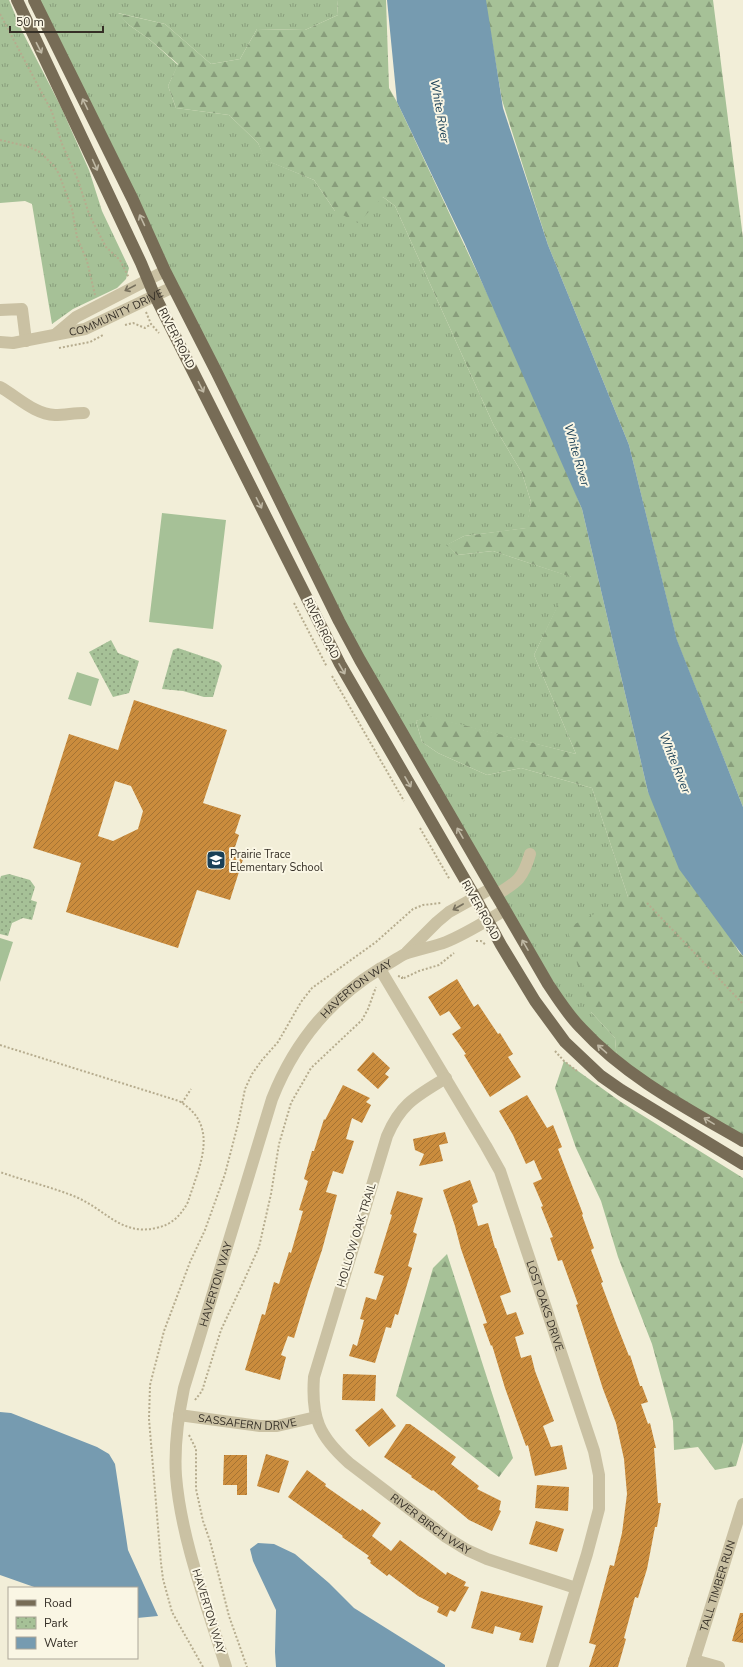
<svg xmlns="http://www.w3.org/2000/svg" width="743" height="1667" font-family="'Nunito Sans',sans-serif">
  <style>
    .grass { fill: url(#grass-tufts) }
    .forest { fill: url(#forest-firs) }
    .park { fill: url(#park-dots) }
    .garden { fill: #a6c197 }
    .water { fill: #769bb0 }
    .building { fill: url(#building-hatch); fill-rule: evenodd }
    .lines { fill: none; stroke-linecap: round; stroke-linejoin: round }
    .path { stroke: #b6ac8e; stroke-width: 2; stroke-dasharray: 2 2; stroke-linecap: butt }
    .minor { stroke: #cac1a3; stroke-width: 12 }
    .major { stroke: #776c56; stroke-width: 12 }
    .oneway { stroke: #bfb8a4 }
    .oneway2 { stroke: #78715e }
    .labels { text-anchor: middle; stroke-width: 4; stroke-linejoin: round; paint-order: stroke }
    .street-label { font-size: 11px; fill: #352f26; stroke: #faf6e4 }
    .poi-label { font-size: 11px; fill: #352f26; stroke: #faf6e4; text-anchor: start }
    .water-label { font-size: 12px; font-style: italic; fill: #1a4057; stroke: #faf6e4 }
  </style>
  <defs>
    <pattern id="grass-tufts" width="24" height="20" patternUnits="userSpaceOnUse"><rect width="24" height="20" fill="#a6c197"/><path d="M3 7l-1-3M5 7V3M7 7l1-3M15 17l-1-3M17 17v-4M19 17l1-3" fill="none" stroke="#889d7b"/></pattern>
    <pattern id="forest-firs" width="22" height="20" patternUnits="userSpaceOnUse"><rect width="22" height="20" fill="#a6c197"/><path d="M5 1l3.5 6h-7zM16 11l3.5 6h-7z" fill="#889d7b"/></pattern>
    <pattern id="park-dots" width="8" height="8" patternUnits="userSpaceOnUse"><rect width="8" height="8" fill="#a6c197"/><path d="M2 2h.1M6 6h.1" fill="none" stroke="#889d7b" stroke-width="1.8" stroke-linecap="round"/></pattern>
    <pattern id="building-hatch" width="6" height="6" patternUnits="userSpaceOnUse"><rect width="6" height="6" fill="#ca8c3d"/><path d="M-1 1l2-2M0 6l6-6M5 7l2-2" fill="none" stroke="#a57333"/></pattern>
  </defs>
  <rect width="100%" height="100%" fill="#f2eed8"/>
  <path class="grass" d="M0 0H9L22 31 61 107 89 170 102 211 129 268 126 279 117 288 73 309 52 324 32 204 25 201 0 203Z
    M34 0H337L338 15 305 30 257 29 240 59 211 64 165 24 118 13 129 25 149 39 178 65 168 86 176 108 229 115 258 143 266 160 314 180 335 211 383 197 395 206 494 426 522 473 531 502 527 528 464 536 447 545 457 555 493 551 572 577 534 655 576 754 429 717 416 721 422 742 438 753 487 775 521 768 592 788 628 897 591 1012 615 1038 617 1062 580 1027 339 621Z"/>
  <path class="forest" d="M337 0H386L389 88 397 102 541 408 582 509 648 792 739 952 743 956V1137L617 1062 615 1038 591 1012 567 928 628 897 592 788 521 768 487 775 438 753 422 742 416 721 428 716 576 754 534 655 571 577 493 551 457 555 446 545 464 536 526 528 531 502 522 473 494 426 395 206 383 197 358 223 335 211 314 180 265 160 258 143 229 115 176 108 168 86 178 64 149 39 129 25 117 13 165 24 211 64 240 59 257 29 305 30 338 15Z
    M485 0H713L743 238V807L677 641 629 445 548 245 502 100Z
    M564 1061 621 1102 743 1178V1442L736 1466 715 1470 698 1447 674 1450 673 1421 652 1344 618 1257 601 1201 576 1148 555 1088Z
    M447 1254 513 1458 499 1477 396 1396 433 1268Z"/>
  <path class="park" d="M111 640 118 653 139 661 129 693 113 697 89 652Z
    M178 648 219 662 222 666 213 697H204L183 691 162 689 173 650Z
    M9 874 30 880 35 887 31 900 37 902 32 920 23 918 12 923 8 936 0 934V879L1 876Z"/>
  <path class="garden" d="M162 513 226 520 213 629 149 622Z
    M77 672 99 679 91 706 68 699Z
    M0 938 13 942 0 982Z"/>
  <path class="water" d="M387 0H486L503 108 548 245 629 445 677 640 743 807V956L679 869 648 792 582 509 464 242 397 102Z
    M0 1412 11 1413 97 1447 109 1454 115 1464 128 1550 158 1616 137 1618V1588H37L0 1575Z
    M258 1543 274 1544 295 1554 329 1583 354 1608 445 1665V1667H276L275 1652 276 1610 253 1561 250 1549Z"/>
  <path class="building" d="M134 700 227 730 203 803 241 815 235 833 239 835 234 850 245 853 230 900 197 890 178 948 66 912 81 863 33 848 69 734 118 750ZM115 781 131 786 143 811 138 829 113 841 98 836Z
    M457 979 474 1007 478 1004 498 1034 500 1033 513 1054 508 1057 521 1077 490 1097 464 1055 466 1054 452 1034 461 1028 449 1011 440 1016 428 997Z
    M373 1052 390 1068 385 1074 389 1077 378 1089 357 1070Z
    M343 1085 370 1098 366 1102 371 1105 362 1123 352 1118 346 1139 354 1141 343 1174 333 1171 326 1192 337 1195 322 1250 308 1292 294 1338 288 1336 281 1355 286 1357 280 1380 245 1370 262 1314 265 1315 274 1282 279 1284 289 1252 291 1253 303 1211 299 1210 308 1181 304 1179 312 1151H314L324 1119 325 1120Z
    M527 1095 547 1128 553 1125 562 1147 558 1149 583 1214 582 1215 594 1248 591 1250 603 1282 601 1283 616 1323 629 1356 630 1355 640 1386H642L648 1402 641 1404 648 1424 650 1423 656 1448H654L658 1503H661L657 1527H655L647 1569 638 1598 635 1597 624 1638 626 1639 618 1667H589L596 1645 589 1643 610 1565 614 1566 622 1533 627 1494 624 1459 616 1423 603 1389 576 1305 578 1304 562 1260 558 1261 550 1238 553 1237 541 1207 543 1206 533 1183 542 1179 534 1160 526 1164 513 1135 499 1111Z
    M445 1132 448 1143 439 1145 443 1161 419 1166 424 1154 415 1150 413 1139Z
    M470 1180 478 1202 472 1205 478 1226 488 1223 495 1248H496L511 1292 500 1296 507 1315 516 1312 524 1334 515 1337 521 1358 531 1355 535 1371 554 1421 543 1426 551 1447 562 1445 567 1469 535 1476 528 1445 526 1446 505 1388 492 1345 491 1346 483 1324 487 1323 461 1249 455 1226 443 1190Z
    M397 1191 423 1198 413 1232 417 1234 408 1266 412 1268 398 1315 395 1314 391 1328 386 1327 375 1363 349 1356 353 1344 357 1346 364 1320 360 1319 366 1297 376 1300 384 1276 374 1273 392 1215 390 1214Z
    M343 1374 376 1375 375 1401 342 1400Z
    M382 1408 396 1426 369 1447 355 1430Z
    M406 1424H410L456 1457 451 1464 479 1486 477 1489 501 1501 499 1510 501 1511 492 1531 469 1520 433 1490 432 1491 411 1477 412 1476 384 1457Z
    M266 1454 289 1461 279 1493 257 1486Z
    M224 1455H247V1495H237V1485H223Z
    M307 1470 326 1484 325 1486 361 1511 362 1509 381 1523 372 1536 391 1551 400 1540 446 1575 447 1572 466 1582 464 1586 469 1587 455 1612 450 1610 447 1617 437 1612 439 1607 418 1596 389 1574 387 1576 370 1563 371 1561 367 1558 369 1556 342 1537 343 1536 288 1497Z
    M537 1485 569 1487 568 1511 535 1508Z
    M536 1521 564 1529 557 1552 529 1544Z
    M481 1591 543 1606 533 1643 519 1640 521 1633 495 1626 493 1634 471 1628Z
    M740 1613H743V1643L732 1641Z"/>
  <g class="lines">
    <path class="path" d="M0 14 52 112 62 144 78 180 89 214 96 228 106 247 120 260 129 278
      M0 140 26 146 40 152 54 166 59 174 72 209 77 237 87 261 95 295
      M146 312 151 324 159 333
      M125 325 133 323 145 328 151 324
      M59 348 90 342 103 335
      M294 603 327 667
      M332 676 404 801
      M420 828 450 880
      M647 903 743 1004
      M476 941H481L486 945
      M398 976 402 977V979L419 971 439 965 454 953
      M0 1045 179 1101C221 1126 199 1166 188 1202 181 1215 172 1225 156 1228 121 1236 105 1209 76 1197 52 1187 25 1181 0 1172
      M555 1051 564 1061 577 1071
      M182 1103 191 1089
      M195 1400 202 1391 221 1330 242 1285 259 1247 271 1194 279 1144 291 1103 311 1068 362 1020 368 1009 376 987
      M189 1435 196 1449V1489L203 1521 210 1541 229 1616 247 1667
      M203 1667 172 1612 163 1579 161 1563 149 1419 150 1385 164 1331 190 1262 205 1230 225 1174 238 1124 245 1089 252 1074 262 1060 278 1042 301 1002 312 988 376 942 413 909 423 905 441 903"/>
    <g class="minor">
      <path d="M0 310 22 309 26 341"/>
      <path d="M57 333 76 317 165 271"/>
      <path id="s1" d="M0 342 13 343 85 329 173 287"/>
      <path d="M0 387C18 397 34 414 55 415 65 415 74 413 84 413"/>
      <path d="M496 895C517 882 523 879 530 854"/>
      <path d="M407 952 437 922 449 912 492 888"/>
      <path id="s2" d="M380 969 486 1146 500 1171 594 1451 599 1475V1509L587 1554 552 1667"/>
      <path id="s3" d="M446 1078C417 1096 401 1103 387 1136L314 1377C311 1418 319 1436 349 1463L446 1537 467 1550 487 1559 576 1588"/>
      <path id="s4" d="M179 1415 260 1426H277L316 1417"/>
      <path d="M694 1660 719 1667"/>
      <path id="s5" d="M226 1667C207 1606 181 1539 176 1476 174 1446 178 1417 184 1388L272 1099C294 1043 330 999 381 968 389 964 397 958 405 954 418 949 433 947 446 942 466 934 486 921 505 910"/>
      <path id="s6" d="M692 1667 743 1504"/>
    </g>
    <path class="major" d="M17 0 141 263 153 292 340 664 475 897 501 945 535 1001 565 1042 601 1076 621 1090 743 1164
      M34 0 133 200 165 271 217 373 339 621 360 660 548 984C558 999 568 1015 581 1028 626 1077 686 1108 743 1141"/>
  </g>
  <defs><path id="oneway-shaft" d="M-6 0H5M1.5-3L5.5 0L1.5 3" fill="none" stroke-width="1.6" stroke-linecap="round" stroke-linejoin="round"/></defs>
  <g class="oneway">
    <use href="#oneway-shaft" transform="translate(39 48) rotate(63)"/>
    <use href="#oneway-shaft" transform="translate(85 104) rotate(-116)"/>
    <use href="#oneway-shaft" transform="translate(95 165) rotate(66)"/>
    <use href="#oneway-shaft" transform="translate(142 220) rotate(-115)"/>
    <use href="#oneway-shaft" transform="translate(201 387) rotate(63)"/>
    <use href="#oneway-shaft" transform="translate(259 503) rotate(63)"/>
    <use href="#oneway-shaft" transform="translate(342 669) rotate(60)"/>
    <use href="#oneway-shaft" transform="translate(408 782) rotate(60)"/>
    <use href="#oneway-shaft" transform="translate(460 833) rotate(-120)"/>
    <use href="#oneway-shaft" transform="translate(525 945) rotate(-120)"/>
    <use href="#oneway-shaft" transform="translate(602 1049) rotate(-139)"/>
    <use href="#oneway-shaft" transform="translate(709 1121) rotate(-149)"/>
  </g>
  <g class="oneway2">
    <use href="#oneway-shaft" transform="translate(130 288) rotate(152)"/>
    <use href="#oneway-shaft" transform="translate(458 907) rotate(150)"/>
  </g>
  <defs>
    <g id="school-square" transform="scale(1)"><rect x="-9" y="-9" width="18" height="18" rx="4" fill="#1a4057" stroke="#faf6e4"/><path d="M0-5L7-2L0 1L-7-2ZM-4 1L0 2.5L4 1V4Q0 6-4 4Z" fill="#fff"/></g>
  </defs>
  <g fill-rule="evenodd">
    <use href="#school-square" x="216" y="860"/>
  </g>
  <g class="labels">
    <g class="street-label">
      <text dy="4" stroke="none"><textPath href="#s1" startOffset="121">COMMUNITY DRIVE</textPath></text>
      <text transform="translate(177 338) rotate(63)" y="4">RIVER ROAD</text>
      <text transform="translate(322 628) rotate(64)" y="4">RIVER ROAD</text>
      <text transform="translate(481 910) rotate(61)" y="4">RIVER ROAD</text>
      <text dy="4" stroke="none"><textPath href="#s5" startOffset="730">HAVERTON WAY</textPath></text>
      <text transform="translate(356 1235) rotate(-73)" y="4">HOLLOW OAK TRAIL</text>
      <text dy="4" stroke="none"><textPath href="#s5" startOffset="395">HAVERTON WAY</textPath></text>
      <text dy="4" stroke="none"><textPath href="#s2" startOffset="377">LOST OAKS DRIVE</textPath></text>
      <text dy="4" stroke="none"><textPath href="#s4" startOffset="69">SASSAFERN DRIVE</textPath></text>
      <text dy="4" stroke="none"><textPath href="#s3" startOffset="536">RIVER BIRCH WAY</textPath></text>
      <text dy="4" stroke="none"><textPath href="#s6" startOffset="85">TALL TIMBER RUN</textPath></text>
      <text transform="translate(209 1611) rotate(73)" y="4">HAVERTON WAY</text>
    </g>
    <g class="poi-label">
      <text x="230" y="858">Prairie Trace<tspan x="230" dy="13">Elementary School</tspan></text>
    </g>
    <g class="water-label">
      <text transform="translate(440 111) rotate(80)" y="4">White River</text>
      <text transform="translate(577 455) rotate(74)" y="4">White River</text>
      <text transform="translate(675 763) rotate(68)" y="4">White River</text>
    </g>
  </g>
  <rect x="8" y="1587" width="130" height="72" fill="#faf6e4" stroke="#aba698"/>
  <rect x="16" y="1600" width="20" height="6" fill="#776c56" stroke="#aba698"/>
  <text x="44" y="1607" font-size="12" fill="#352f26">Road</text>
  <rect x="16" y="1617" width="20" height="12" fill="url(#park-dots)" stroke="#aba698"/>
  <text x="44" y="1627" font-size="12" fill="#352f26">Park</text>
  <rect x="16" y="1637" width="20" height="12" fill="#769bb0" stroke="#aba698"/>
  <text x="44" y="1647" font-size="12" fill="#352f26">Water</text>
  <path d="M10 26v6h93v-6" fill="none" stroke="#352f26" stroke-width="2"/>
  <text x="16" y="26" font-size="12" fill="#352f26" stroke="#faf6e4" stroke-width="3" paint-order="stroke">50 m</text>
</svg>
